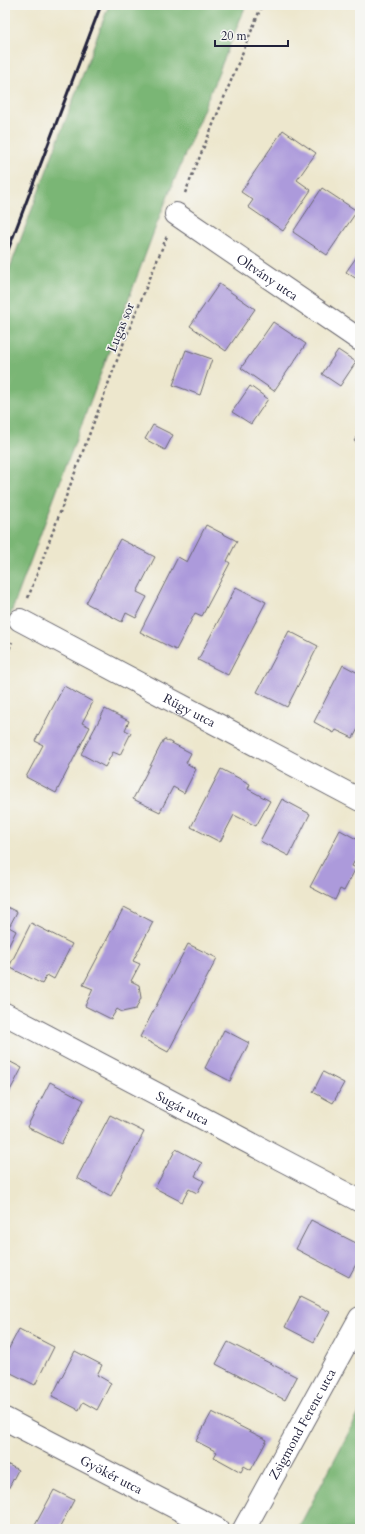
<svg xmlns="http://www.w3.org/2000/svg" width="365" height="1534" font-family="Cardo,serif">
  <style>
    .forest { fill: #7ab675; stroke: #4e6c58 }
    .building { fill: #ac9adb }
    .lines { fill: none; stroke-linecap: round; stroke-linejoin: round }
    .minor-casing { stroke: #69676e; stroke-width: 24 }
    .path { stroke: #69676e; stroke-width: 2.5; stroke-dasharray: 3 3; stroke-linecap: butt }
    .minor { stroke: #fff; stroke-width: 22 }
    .rail { stroke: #22223b; stroke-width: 3 }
    .labels { text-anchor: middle; stroke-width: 3; stroke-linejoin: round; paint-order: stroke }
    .street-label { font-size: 13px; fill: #22223b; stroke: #f6f6f2 }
  </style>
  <rect width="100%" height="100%" fill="#f6f6f2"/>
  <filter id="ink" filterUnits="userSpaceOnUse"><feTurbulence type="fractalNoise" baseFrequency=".025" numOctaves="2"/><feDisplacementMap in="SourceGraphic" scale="8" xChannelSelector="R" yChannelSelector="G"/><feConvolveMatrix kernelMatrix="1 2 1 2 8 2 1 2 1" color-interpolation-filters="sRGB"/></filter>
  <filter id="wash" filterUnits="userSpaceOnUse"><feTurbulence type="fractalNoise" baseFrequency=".012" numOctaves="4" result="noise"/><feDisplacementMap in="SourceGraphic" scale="16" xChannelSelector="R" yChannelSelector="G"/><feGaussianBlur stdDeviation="0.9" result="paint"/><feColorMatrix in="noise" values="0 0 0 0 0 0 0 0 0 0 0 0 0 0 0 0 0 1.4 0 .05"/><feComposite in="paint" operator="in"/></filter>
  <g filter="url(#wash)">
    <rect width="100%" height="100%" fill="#ede7cd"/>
    <path class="forest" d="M109 5H246L159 218 5 629V281Z
      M360 1411V1529H298Z"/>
    <g id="blocks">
      <path class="building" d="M283 130 316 153 297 180 311 190 283 231 248 207 253 200 241 192Z
        M322 188 357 211 327 255 293 232Z
        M360 252V281L346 272Z
        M219 284 255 309 226 351 190 326Z
        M273 322 306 344 274 391 241 368Z
        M186 350 212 359 200 395 173 385Z
        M338 350 356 362 340 386 322 374Z
        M250 386 268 399 251 424 232 412Z
        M153 425 173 435 165 450 145 439Z
        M360 432V445L354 441Z
        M206 525 237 541 227 561 230 563 202 616 195 613 176 650 140 632 178 557 187 562Z
        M120 539 155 557 137 592 147 597 136 618 126 613 122 622 86 603Z
        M236 587 266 602 228 675 198 660Z
        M289 631 318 646 287 707 257 692Z
        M343 665 360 674V725L353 738 336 730 334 733 314 722Z
        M64 686 93 702 82 723 90 727 56 793 26 777 43 745 35 741Z
        M105 709 129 721 125 730 131 733 120 755 113 752 105 767 81 754Z
        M164 739 191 753 186 763 196 769 184 793 173 787 160 812 133 799Z
        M221 769 250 784 248 789 270 801 256 826 234 815 220 842 191 827Z
        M282 799 310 814 289 856 260 841Z
        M340 830 360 841V851L352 866 356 868 344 891 340 889 335 900 310 887Z
        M5 906 17 912 9 927 16 931 5 953Z
        M124 907 153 922 133 961 140 964 131 981 139 985 141 998 136 1009 122 1012 117 1009 111 1019 85 1006 93 989 83 985Z
        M31 923 72 944 54 979 47 975 42 984 9 967Z
        M188 944 217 958 168 1052 140 1037Z
        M224 1030 249 1043 230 1081 205 1068Z
        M5 1059 22 1068 5 1100Z
        M323 1072 344 1083 333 1103 313 1092Z
        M50 1082 84 1100 61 1144 27 1127Z
        M110 1115 144 1132 111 1196 77 1178Z
        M176 1149 202 1163 195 1176 204 1181 197 1193 189 1189 182 1202 155 1188Z
        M311 1220 360 1245V1257L349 1277 296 1249Z
        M300 1297 330 1312 314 1342 285 1327Z
        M19 1329 54 1347 35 1385 5 1370V1356Z
        M228 1342 297 1377 285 1400 216 1364Z
        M75 1351 102 1365 97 1375 111 1383 97 1410 83 1402 79 1410 52 1396Z
        M212 1412 267 1440 251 1470 244 1466 241 1472 214 1457 217 1452 196 1441Z
        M5 1463 18 1470 5 1495Z
        M54 1490 74 1500 59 1529H33Z"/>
    </g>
  </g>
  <g filter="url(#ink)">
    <use href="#blocks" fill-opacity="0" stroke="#69676e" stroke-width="1"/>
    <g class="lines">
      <g class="minor-casing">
        <g id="minor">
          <path id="s1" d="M176 214 360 340"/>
          <path id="s2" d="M20 620 360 800"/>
          <path id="s3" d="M5 1014 360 1201"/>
          <path id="s4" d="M5 1419 217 1529"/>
          <path id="s5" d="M244 1529 360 1318"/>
        </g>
      </g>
      <path class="path" d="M185 193 262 5
        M28 598 122 347 167 236
        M5 660 12 642"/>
      <use href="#minor" class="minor"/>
      <path class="rail" d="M5 258 101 5"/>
    </g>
  </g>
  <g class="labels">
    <g class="street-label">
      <text dy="5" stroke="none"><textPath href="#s1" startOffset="111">Oltvány utca</textPath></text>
      <text transform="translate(120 327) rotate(-68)" y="5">Lugas sor</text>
      <text dy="5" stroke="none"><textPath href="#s2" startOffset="192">Rügy utca</textPath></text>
      <text dy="5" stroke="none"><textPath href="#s3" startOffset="201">Sugár utca</textPath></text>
      <text dy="5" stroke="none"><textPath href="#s5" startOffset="120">Zsigmond Ferenc utca</textPath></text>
      <text dy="5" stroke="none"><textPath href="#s4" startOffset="120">Gyökér utca</textPath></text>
    </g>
  </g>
  <rect width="365" height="1534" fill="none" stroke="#f6f6f2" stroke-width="20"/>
  <path d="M215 40v6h73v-6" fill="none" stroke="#22223b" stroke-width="2"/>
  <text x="221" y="40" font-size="12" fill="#22223b" stroke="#f6f6f2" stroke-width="3" paint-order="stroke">20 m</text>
</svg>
